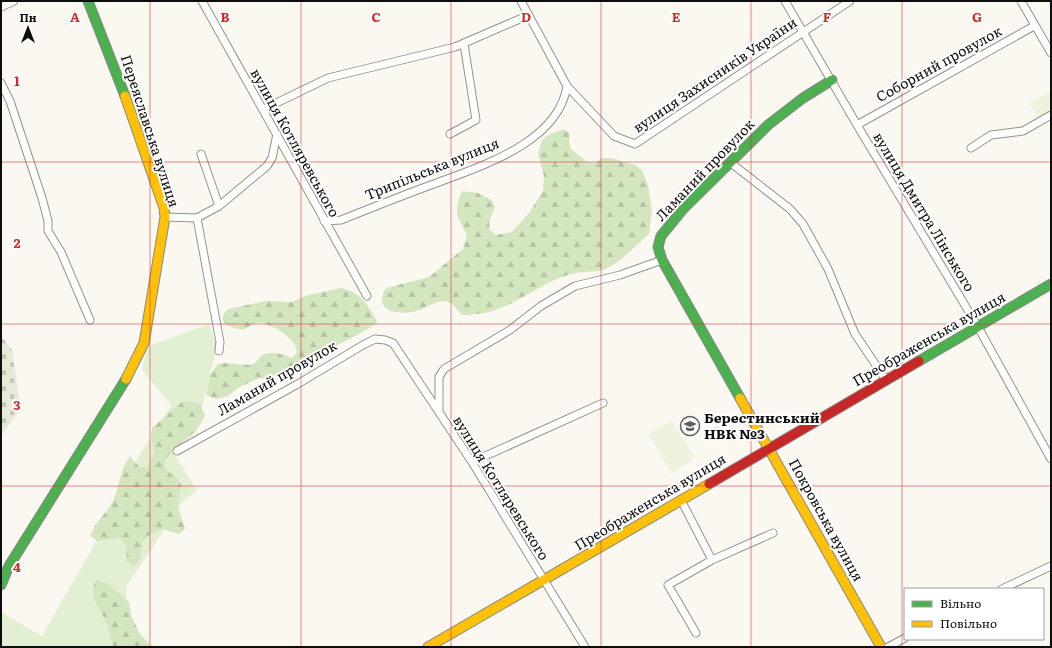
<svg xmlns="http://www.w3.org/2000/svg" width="1052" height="648" font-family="Literata,serif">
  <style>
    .grass { fill: #e3efd2 }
    .forest { fill: url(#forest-firs) }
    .cemetery { fill: url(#cemetery-stones) }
    .pitch { fill: #edf3dc }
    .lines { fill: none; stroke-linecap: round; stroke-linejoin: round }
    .street-casing { stroke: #949390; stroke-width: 9 }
    .fast-casing { stroke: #8a8986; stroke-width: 11 }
    .slow-casing { stroke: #8a8986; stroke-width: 11 }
    .jam-casing { stroke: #8a8986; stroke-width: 11 }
    .street { stroke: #fefefd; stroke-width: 7 }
    .fast { stroke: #4caf50; stroke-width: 9 }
    .slow { stroke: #ffc107; stroke-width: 9 }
    .jam { stroke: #c62828; stroke-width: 9 }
    .grid { fill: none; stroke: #d62828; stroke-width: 1; stroke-opacity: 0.55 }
    .labels { text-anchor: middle; stroke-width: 4; stroke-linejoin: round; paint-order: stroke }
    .street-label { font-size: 14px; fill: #0d0d0d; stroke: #fff }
    .poi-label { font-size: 14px; font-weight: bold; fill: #0d0d0d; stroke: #fff; text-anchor: start }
    .grid-label { font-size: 13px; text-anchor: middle; font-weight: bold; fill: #d62828; stroke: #fff; stroke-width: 4; stroke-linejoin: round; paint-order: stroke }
  </style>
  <defs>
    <pattern id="forest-firs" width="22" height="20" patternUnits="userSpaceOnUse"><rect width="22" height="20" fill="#d4e6c0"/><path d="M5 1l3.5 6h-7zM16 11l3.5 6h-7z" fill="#b5c4a4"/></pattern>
    <pattern id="cemetery-stones" width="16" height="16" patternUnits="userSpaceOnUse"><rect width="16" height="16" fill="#e6ead6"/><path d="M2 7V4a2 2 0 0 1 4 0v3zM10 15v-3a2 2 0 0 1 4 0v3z" fill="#c4c8b6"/></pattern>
  </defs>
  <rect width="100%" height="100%" fill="#faf8f1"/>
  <path class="grass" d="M209 324 217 346 196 432 174 453 197 491 185 499 126 587V621L146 647H1V612L42 636 92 549 129 472 171 405 142 370 148 346Z"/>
  <path class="forest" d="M564 129 570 134 569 141 571 149 587 162 595 163 602 158H611L635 165 642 170 648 185 652 210 649 234C637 244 625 258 611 266 598 274 590 270 576 273 549 278 526 298 501 308 488 313 475 315 462 315 457 310 453 302 445 301 436 300 425 309 416 311 405 314 382 315 382 299 382 294 384 292 386 288L429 277 463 249 467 235C457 214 453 213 462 191L478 193 492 200 495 207 489 222 490 230 496 235 512 232 529 213 543 191 544 176 538 154 542 140 550 134Z
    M341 288C359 291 369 306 377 321L376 324 348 340 294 365 285 372 267 379 259 378 238 388 228 396 217 399 206 395 210 375 218 364 227 363 250 365C255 364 257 361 260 357 269 349 283 354 292 358L297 352C296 339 275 326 263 323 255 321 249 327 243 330 232 328 214 323 228 309L265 301 292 302 308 295Z
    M190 401 199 403 205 415C203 420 200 425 197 429 186 441 163 451 165 469L177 478 181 484 178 507 185 529 179 534 162 529 147 536 142 542 141 557 133 567 127 562 126 544 120 538 97 541 90 536C95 522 106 514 113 501 120 487 119 470 130 456L139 467H147L154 452 151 436 152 428 182 402Z
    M96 580 107 583 129 602 131 615 140 634 153 647H113C111 638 109 629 105 620 99 606 88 596 96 580Z"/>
  <path class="cemetery" d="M1 336 12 350 21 409 1 436Z"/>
  <path class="pitch" d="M1051 91V113L1039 120 1029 103Z
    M672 420 695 459 671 473 648 434Z"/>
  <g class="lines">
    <g class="street-casing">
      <path id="street" d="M202 1 367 296
        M521 1 567 86 614 136 635 144 850 1
        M785 1 857 125 978 327 1051 459
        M1021 1 1051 53
        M1 7 14 1
        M1 83 10 101 42 198 48 221V231L61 252 90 320
        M264 109 328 78 455 47 529 15
        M857 125 1034 26
        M450 134 476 120 464 44
        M971 148 991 135 1023 131 1051 115
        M201 154 219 206
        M731 163 790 209 803 224 828 269 855 334 886 380
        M165 217 197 218 219 206 267 166 272 158 277 134
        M197 218 220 342 219 351
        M324 221 341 220C371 208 401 196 431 185 478 167 558 144 567 86
        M439 412V377L444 369 510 330 541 306 575 286 620 275 662 260
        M177 451 296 385 363 345 375 339 385 340 393 343 472 462 585 647
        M472 462 603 403
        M681 500 712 560
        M1002 589 1051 566
        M696 633 668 585 712 560 773 533
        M888 647 905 638"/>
    </g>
    <g class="fast-casing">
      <path id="fast" d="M88 1 125 96
        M919 361 1051 284
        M740 398 662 260 658 247 661 236 684 208 768 125 803 98 832 80
        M1 585 9 566 126 379"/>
    </g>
    <g class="slow-casing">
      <path id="slow" d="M125 96 164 208 165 217 144 343 126 379
        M740 398 881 647
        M428 647 709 484"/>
    </g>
    <g class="jam-casing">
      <path id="jam" d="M709 484 919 361"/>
    </g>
    <use href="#street" class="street"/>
    <use href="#fast" class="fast"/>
    <use href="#slow" class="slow"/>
    <use href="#jam" class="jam"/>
  </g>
  <path class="grid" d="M150 1V647M301 1V647M451 1V647M601 1V647M751 1V647M902 1V647M1 162H1051M1 324H1051M1 486H1051"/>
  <defs>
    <g id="school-ring" transform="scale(1)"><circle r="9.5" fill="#fff" stroke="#605f5d" stroke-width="1.5"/><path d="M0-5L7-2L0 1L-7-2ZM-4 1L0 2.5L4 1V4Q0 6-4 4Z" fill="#605f5d"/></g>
  </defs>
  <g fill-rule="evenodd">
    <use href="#school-ring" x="690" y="426"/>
  </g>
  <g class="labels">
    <g class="street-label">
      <text transform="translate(939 64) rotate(-29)" y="5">Соборний провулок</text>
      <text transform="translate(715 75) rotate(-34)" y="5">вулиця Захисників України</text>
      <text transform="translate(150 131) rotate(72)" y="5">Переяславська вулиця</text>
      <text transform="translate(295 143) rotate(61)" y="5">вулиця Котляревського</text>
      <text transform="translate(432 169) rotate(-22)" y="5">Трипільська вулиця</text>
      <text transform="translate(705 170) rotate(-46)" y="5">Ламаний провулок</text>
      <text transform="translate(924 212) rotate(59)" y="5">вулиця Дмитра Лінського</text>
      <text transform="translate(929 339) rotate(-30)" y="5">Преображенська вулиця</text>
      <text transform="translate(277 378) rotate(-30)" y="5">Ламаний провулок</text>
      <text transform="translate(501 488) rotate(58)" y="5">вулиця Котляревського</text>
      <text transform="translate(650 502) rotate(-31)" y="5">Преображенська вулиця</text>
      <text transform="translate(826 520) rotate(61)" y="5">Покровська вулиця</text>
    </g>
    <g class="poi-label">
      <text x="704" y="423">Берестинський<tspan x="704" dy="16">НВК №3</tspan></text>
    </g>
  </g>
  <g class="grid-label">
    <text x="75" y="22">A</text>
    <text x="225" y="22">B</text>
    <text x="376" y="22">C</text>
    <text x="526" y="22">D</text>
    <text x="676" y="22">E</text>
    <text x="827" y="22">F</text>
    <text x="977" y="22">G</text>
    <text x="17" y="86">1</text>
    <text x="17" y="248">2</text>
    <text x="17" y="410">3</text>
    <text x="17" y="572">4</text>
  </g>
  <rect width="1052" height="648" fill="none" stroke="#0d0d0d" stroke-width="4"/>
  <rect x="904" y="588" width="140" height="52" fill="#ffffff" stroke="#9e9e9e"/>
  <rect x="912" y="601" width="20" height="6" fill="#4caf50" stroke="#9e9e9e"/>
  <text x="940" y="608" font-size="12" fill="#0d0d0d">Вільно</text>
  <rect x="912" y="621" width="20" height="6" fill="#ffc107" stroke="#9e9e9e"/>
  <text x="940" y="628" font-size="12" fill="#0d0d0d">Повільно</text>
  <g transform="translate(28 28)" stroke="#ffffff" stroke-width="3" paint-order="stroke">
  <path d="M0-3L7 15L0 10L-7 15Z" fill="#0d0d0d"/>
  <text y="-6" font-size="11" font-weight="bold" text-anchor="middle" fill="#0d0d0d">Пн</text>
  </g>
</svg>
